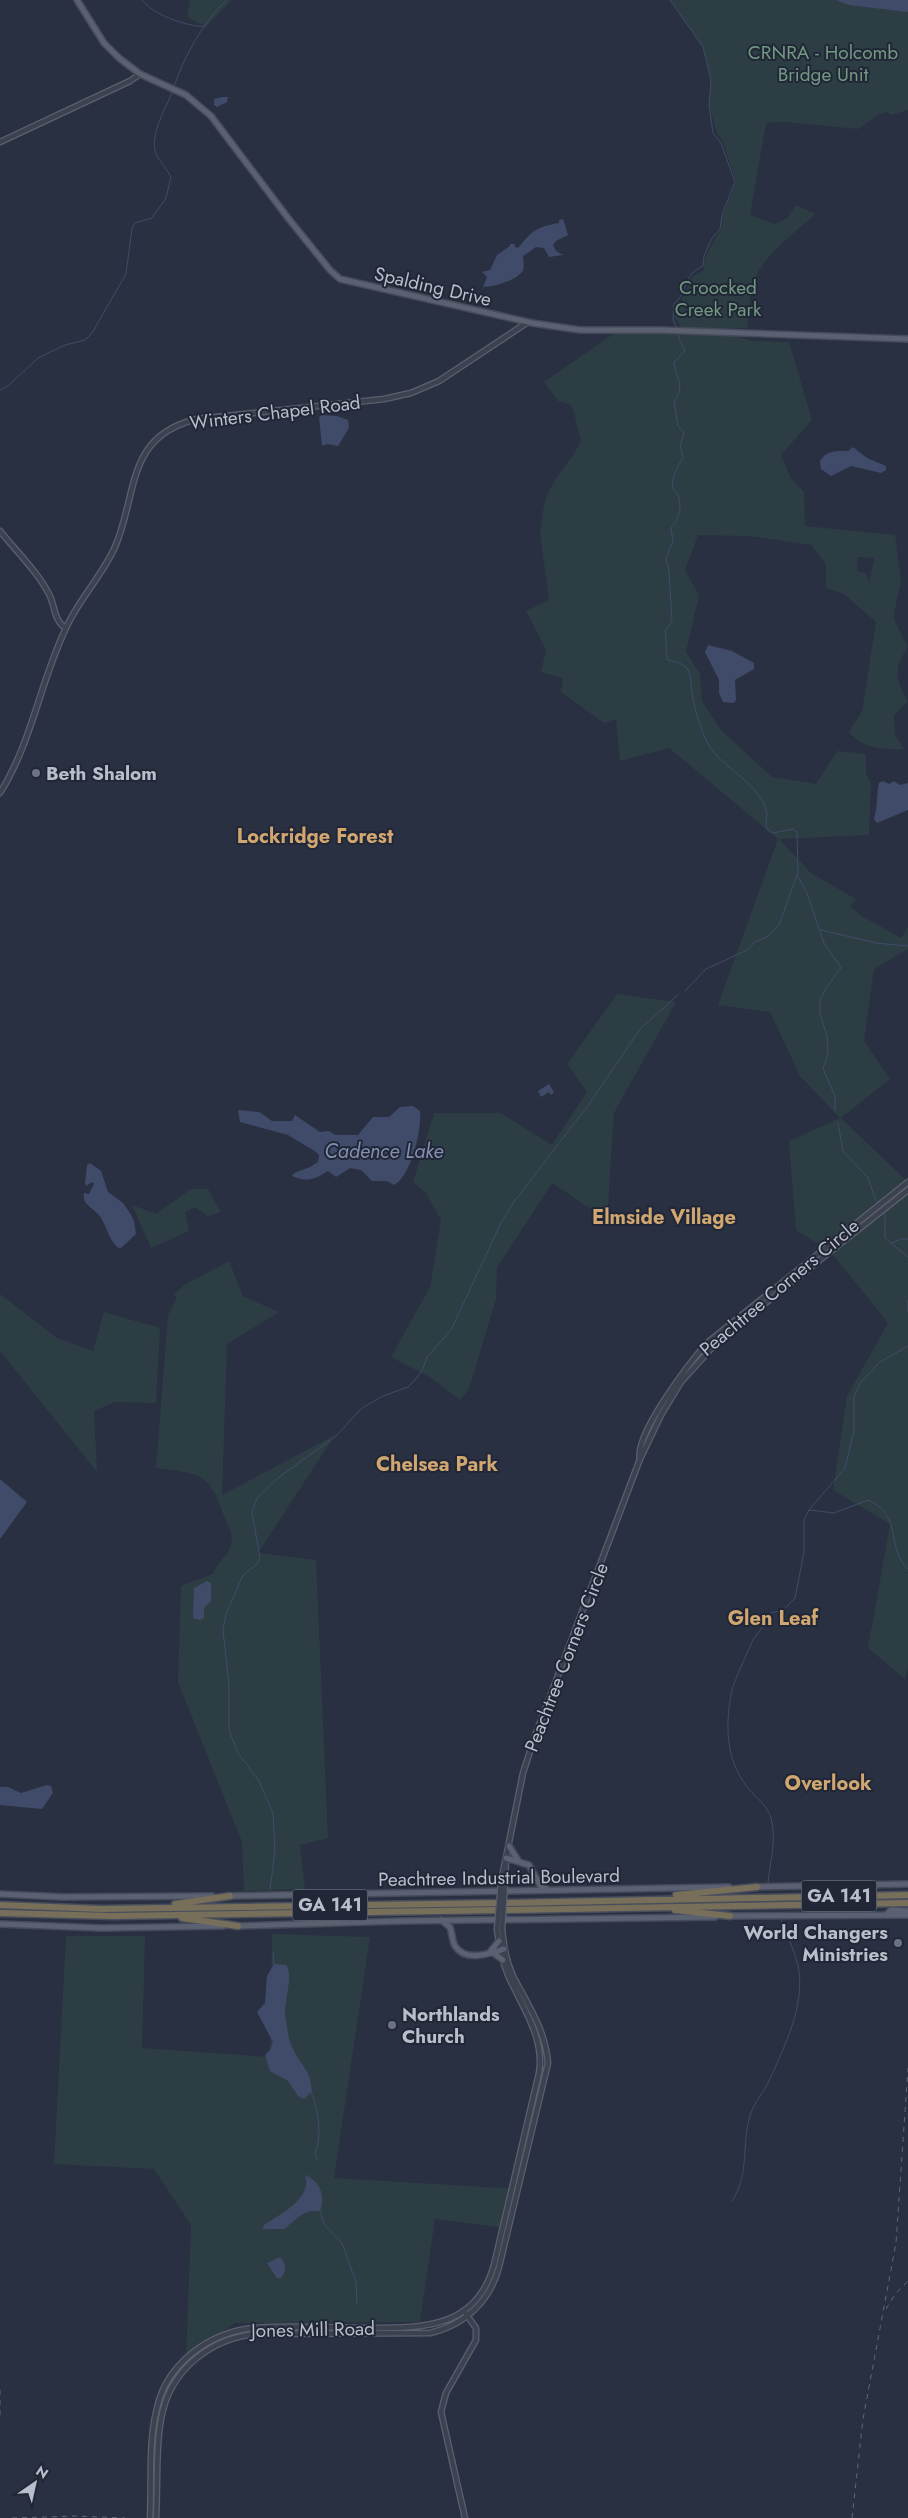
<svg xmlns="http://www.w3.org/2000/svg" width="908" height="2518" font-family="Jost,sans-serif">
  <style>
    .green { fill: #2c3e43; fill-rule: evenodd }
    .water { fill: #404b69 }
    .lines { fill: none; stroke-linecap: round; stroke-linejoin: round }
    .stream { stroke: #404b69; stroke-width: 1 }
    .minor-casing { stroke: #5b606f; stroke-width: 7 }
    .major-casing { stroke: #464b5b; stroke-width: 8 }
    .highway-casing { stroke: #474d5c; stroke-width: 9 }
    .minor { stroke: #3d4251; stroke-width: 4.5 }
    .major { stroke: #5b6171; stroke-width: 5 }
    .highway { stroke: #776f5a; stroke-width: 6 }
    .rail { stroke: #5f6678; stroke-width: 1; stroke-dasharray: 5 5; stroke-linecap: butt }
    .minor-bridge-casing { stroke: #5b606f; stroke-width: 7; stroke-linecap: butt }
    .minor-bridge { stroke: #3d4251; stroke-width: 4.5 }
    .worship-dot { fill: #6b7280; stroke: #212737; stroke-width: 2 }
    .labels { text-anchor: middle; stroke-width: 4; stroke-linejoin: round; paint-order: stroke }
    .shield { fill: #212737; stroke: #8c919f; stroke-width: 1 }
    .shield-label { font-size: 18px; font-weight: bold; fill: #babecb }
    .park-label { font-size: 19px; fill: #729a81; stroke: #212737 }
    .street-label { font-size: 19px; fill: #babecb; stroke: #212737 }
    .poi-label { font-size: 19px; font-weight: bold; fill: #babecb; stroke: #212737; text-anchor: start }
    .neighbourhood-label { font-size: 20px; font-weight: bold; fill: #d0a770; stroke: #212737 }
    .water-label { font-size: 20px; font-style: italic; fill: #8390b1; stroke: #212737 }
  </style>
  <rect width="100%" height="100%" fill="#293041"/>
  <path class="green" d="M190 0H232L206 27 187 17Z
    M670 0H838L908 12V110L891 115 887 112 880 114 858 129 784 122 766 123 750 215 775 224 787 218 796 205 815 214C794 234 763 255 753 283 749 297 749 314 747 328L683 329 674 316 692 277 704 270 705 257 721 229 723 216 736 182 723 142 717 133 709 105 711 80 703 47Z
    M616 332 735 336 752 341 789 342 812 420 781 455 791 478 804 492 805 526 895 535 901 580 894 614 896 624 908 647C893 669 895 679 908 701L894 715 895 735 904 749C884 750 862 748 849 732L862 711 876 622 844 594 826 588V564L811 545 750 536 698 535 685 570 699 595 686 652 700 674 702 701 720 729 772 777 816 784 837 751 866 754V773L871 784 869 835 779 839 811 873 856 899 850 906 862 916 901 938 908 927V949L874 969 864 1041 890 1079 841 1118 908 1182V1668L905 1679 868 1648 890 1524 833 1490 847 1396 888 1323 831 1252 796 1230 789 1141 840 1118 800 1076 770 1012 718 1005 778 839 669 748 620 761 616 719 604 723 561 692 563 678 541 672 546 650 526 611 549 600 540 533C542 520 543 503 549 491 557 473 573 459 581 441L573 409 569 404 558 401 544 382ZM858 557 874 558 869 583 866 573 857 571Z
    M617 994 676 1002 614 1113 607 1220 552 1183 497 1268 496 1299 469 1389 460 1400 430 1377 391 1357 430 1287 441 1220 426 1193 413 1182 434 1113H501L552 1145 587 1092 567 1064Z
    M191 1189H208L221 1212 208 1216 195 1207 185 1212 189 1231 151 1248 132 1205 156 1214Z
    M229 1261 243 1296 279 1312 227 1344 222 1495 335 1435 258 1553 316 1560 328 1838 300 1845 305 1889 244 1891 242 1842 178 1682 181 1586 213 1574C216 1562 228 1557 231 1545 234 1536 228 1525 224 1516 209 1471 199 1474 156 1468L168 1315 177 1298 174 1294 184 1285Z
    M0 1294 57 1338 93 1351 104 1312 160 1328 156 1403 115 1402 94 1411 97 1472 0 1351Z
    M272 1934 370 1937 334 2178 519 2189 511 2229 435 2219 420 2322 235 2323 186 2358 191 2225 154 2169 54 2164 66 1936H145L142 2048 270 2057Z"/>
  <path class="water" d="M836 0H908V12L849 5Z
    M223 97H228L227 102 217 107 214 105V99Z
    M563 219 568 235 556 241 553 245 556 251 563 255 549 257 544 248 536 247 523 256C523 260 525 268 522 272 515 281 493 287 483 287L487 277 482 272 490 270 497 255 510 246V244H515V247L518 248C532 231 536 227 559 223V220Z
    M322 415 337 416 348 420 349 428 338 446 327 444 322 446 319 417Z
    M853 447 867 458 886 466V470L881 473 851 466 831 476 821 469 820 461C827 450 836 451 848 451Z
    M708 645 732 651 754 663V669L735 680 736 700 734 703 723 702 719 693V680L705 652Z
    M883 781 889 784 894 781 900 785 908 783V810L877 823 874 819C878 806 876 796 879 783Z
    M549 1084 554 1092 551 1095 549 1092 541 1097 538 1091Z
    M413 1106 420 1111C422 1129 411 1177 394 1185L387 1181H372L361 1170 350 1168 336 1177 328 1171C315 1179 307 1183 292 1176L294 1173 310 1167 318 1162 319 1155 316 1152 288 1135 240 1122 238 1110 259 1112 272 1121H292L295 1115 320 1132 329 1131 335 1135H358L373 1117H389L400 1107Z
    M90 1163 101 1171 108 1192 123 1203 130 1213 134 1221 136 1234 120 1249C110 1243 107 1228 101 1218 96 1209 81 1205 84 1193L89 1194 94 1184 92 1182 86 1186 85 1184 87 1165Z
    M0 1479 27 1502 0 1539Z
    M207 1581 211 1583V1601L204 1608V1618L200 1620 193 1618 194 1588Z
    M47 1785 51 1786 53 1793 42 1809 0 1805V1787H8L21 1793Z
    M274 1964 286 1965C294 1973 284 2002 285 2015 287 2026 288 2039 293 2049 302 2069 309 2065 312 2091L304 2099 298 2096 288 2081 270 2071 265 2055 270 2050 273 2042 257 2012 265 2003 267 1976Z
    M305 2176C320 2179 326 2198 320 2211H310L301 2215 284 2229H263L264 2225C279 2215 313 2198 305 2176Z
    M280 2257C287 2263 286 2272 281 2278H277L267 2263Z"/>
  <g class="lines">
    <path class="stream" d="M142 0C155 16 184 25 204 27
      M670 0 703 47 711 80 709 105 713 133 721 143 735 182 722 215 720 229 711 240 704 256 703 266C681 276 690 290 674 304L673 320 677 328
      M174 87C184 55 203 24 226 0
      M679 331V339L685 350 674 363C676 379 686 387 674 401L678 426 684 433 680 446 683 457C679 466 670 477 673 488 674 491 678 494 679 498 682 509 678 520 671 528L673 541 666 558 669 572 672 621 665 631C667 640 665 653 668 660L680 663 688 669C692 679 691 689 693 699 696 714 701 730 708 744 719 766 763 785 767 814 767 819 765 823 767 829L773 833 793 829 797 832 798 872 779 925 767 937 755 942 747 950 706 969 685 991
      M0 390 8 386 38 358 65 345 85 340 92 333 126 274 132 228 135 223 152 218 166 198 171 177C167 169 160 162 156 154 149 136 166 107 173 91
      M797 875 807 893 824 943 841 968 826 988 820 1001V1013L827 1036 828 1053 823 1069 835 1096V1111
      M821 930 876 943 908 946
      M838 1123 843 1151 868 1178 876 1201
      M885 1214V1238L908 1257
      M892 1243 901 1239H908
      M908 1300V1312
      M809 1510 834 1513 868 1500C904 1516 885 1548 908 1569
      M771 1613 783 1610 795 1598 804 1552V1520L809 1510 845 1468 854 1431V1397L860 1383 880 1362 908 1346
      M766 1621C763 1628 757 1633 753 1640 749 1649 734 1681 732 1690 725 1724 725 1760 748 1788 756 1798 767 1805 771 1818 777 1839 770 1862 768 1882
      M270 1890 275 1850 273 1813 259 1781 238 1753 229 1730V1686L223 1630 226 1614 243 1575 257 1564 260 1558 252 1512 257 1498 278 1478 336 1436 362 1408 383 1396 408 1387 415 1380 423 1369 427 1357 451 1330 500 1225 513 1203 587 1107 641 1028 678 995
      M273 1953 274 1964
      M311 2092C319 2111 322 2135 315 2154L317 2159
      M309 2175 310 2178
      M732 2201C750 2174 741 2146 750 2116 754 2102 764 2092 770 2079 785 2045 806 2004 798 1965 794 1949 786 1934 781 1919
      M320 2211 324 2224 342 2243 356 2282 357 2305"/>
    <g class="minor-casing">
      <path id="minor" d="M0 142 130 81 140 74
        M0 531C16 551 37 571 49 594 55 605 54 622 66 628
        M0 793C32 742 40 682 66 628 79 599 102 576 115 547 138 494 125 436 197 419L384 399 411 393 439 381 528 322
        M640 1459C634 1435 690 1362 707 1343L908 1182
        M501 1882 523 1773 535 1736 640 1459 661 1415 681 1382 720 1339 908 1190
        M505 1882 506 1859
        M150 2518C152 2482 148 2443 157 2408 167 2363 209 2333 253 2328 291 2325 330 2328 367 2328 423 2328 476 2329 494 2265L539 2073C545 2037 522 2007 508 1975 502 1960 499 1946 497 1930
        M156 2518C158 2485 155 2441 163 2410 174 2367 213 2338 256 2334L430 2333C465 2325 490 2301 499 2267L548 2063C545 2029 528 2005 513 1976 506 1961 504 1946 502 1930
        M465 2518 441 2412 446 2393 476 2340V2328L466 2314"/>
    </g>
    <g class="major-casing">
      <path id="major" d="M77 0 104 43 119 58 140 74 186 95 211 116 288 218 330 270 340 279 532 323 580 330H660L908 339
        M509 1846 518 1860
        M506 1858 529 1865 540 1885 548 1890
        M755 1887 908 1884
        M0 1894 63 1897 212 1896
        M228 1896 729 1887
        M887 1914 891 1910 908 1911
        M729 1916 908 1915
        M441 1920 450 1927C452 1933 452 1940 455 1946 466 1963 490 1953 504 1949
        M0 1924 102 1928 223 1926
        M236 1926 401 1921 715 1917
        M490 1952 499 1941
        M492 1952 503 1960"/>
    </g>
    <g class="highway-casing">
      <path id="highway" d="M676 1895 757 1887
        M507 1903 908 1895
        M175 1904 230 1896
        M0 1905 101 1909 504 1903
        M507 1910 908 1903
        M675 1910 730 1916
        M0 1913 113 1916 503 1910
        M182 1918 238 1926"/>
    </g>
    <use href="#minor" class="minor"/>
    <use href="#major" class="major"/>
    <use href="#highway" class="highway"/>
    <path class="rail" d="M886 2309 896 2293 908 2281
      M0 2390V2415
      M12 2518 77 2516 125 2518
      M852 2518 863 2419 896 2243 908 2068"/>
    <g class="minor-bridge-casing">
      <path id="minor-bridge" d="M497 1930 501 1882
        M502 1930 505 1882"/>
    </g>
    <use href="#minor-bridge" class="minor-bridge"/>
  </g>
  <g class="worship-dot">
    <circle cx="36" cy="773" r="5"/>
    <circle cx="898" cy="1943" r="5"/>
    <circle cx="392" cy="2025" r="5"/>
  </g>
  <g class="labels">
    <g class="shield">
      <rect x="801.5" y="1880.5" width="75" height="31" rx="4"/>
      <rect x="292.5" y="1889.5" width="75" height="31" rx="4"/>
    </g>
    <g class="shield-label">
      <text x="839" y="1902">GA 141</text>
      <text x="330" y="1911">GA 141</text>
    </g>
    <g class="park-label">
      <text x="823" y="59">CRNRA - Holcomb<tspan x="823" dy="22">Bridge Unit</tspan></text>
      <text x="718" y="294">Croocked<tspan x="718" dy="22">Creek Park</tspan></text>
    </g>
    <g class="street-label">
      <text transform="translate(433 286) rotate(13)" y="7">Spalding Drive</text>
      <text transform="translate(275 412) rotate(-7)" y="7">Winters Chapel Road</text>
      <text transform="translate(779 1287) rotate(-40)" y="7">Peachtree Corners Circle</text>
      <text transform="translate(566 1657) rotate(-69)" y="7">Peachtree Corners Circle</text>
      <text transform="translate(499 1877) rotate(-1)" y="7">Peachtree Industrial Boulevard</text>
      <text transform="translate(313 2329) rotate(-1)" y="7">Jones Mill Road</text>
    </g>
    <g class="poi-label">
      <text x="46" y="780">Beth Shalom</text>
      <text x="888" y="1939" text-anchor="end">World Changers<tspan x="888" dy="22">Ministries</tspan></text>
      <text x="402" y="2021">Northlands<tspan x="402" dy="22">Church</tspan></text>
    </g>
    <g class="neighbourhood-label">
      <text x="315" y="843">Lockridge Forest</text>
      <text x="664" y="1224">Elmside Village</text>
      <text x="437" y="1471">Chelsea Park</text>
      <text x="773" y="1625">Glen Leaf</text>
      <text x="828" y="1790">Overlook</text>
    </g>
    <g class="water-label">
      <text x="384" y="1158">Cadence Lake</text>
    </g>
  </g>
  <g transform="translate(35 2483) rotate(34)" stroke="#212737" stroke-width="4" paint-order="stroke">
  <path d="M0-4L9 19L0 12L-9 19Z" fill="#babecb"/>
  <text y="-8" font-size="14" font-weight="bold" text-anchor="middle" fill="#babecb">N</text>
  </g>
</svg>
